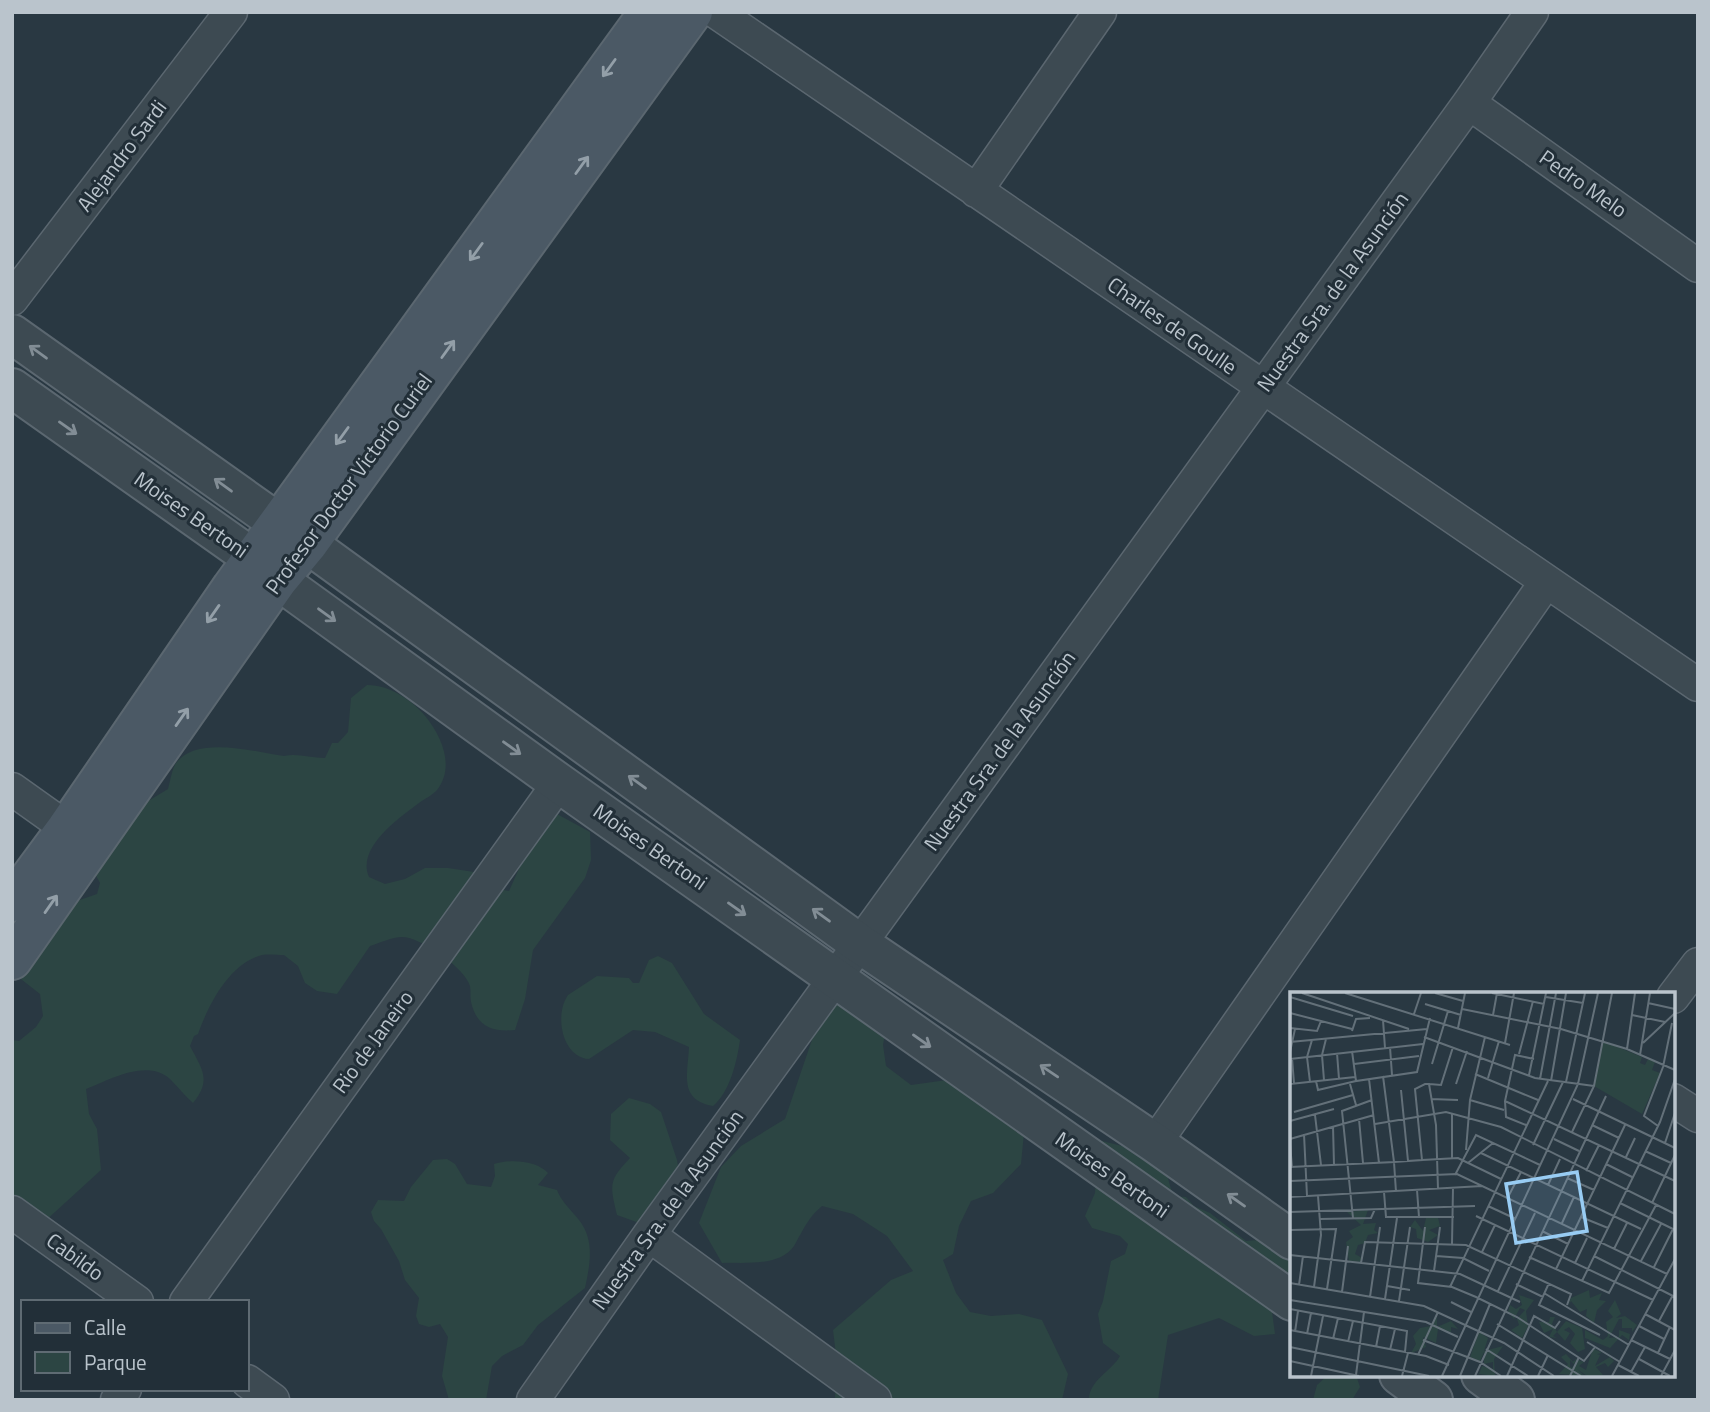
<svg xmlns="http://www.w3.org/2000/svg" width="1710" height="1412" font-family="'Titillium Web',sans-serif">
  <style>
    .green { fill: #2c4543 }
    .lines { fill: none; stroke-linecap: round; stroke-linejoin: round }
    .minor-casing { stroke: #5b6770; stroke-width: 35 }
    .tertiary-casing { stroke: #5b6770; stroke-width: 42 }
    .secondary-casing { stroke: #5b6770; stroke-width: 42 }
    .minor { stroke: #3d4a52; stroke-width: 32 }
    .tertiary { stroke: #3d4a52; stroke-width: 38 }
    .secondary { stroke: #4b5965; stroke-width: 38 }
    .oneway { stroke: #939fa8 }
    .oneway2 { stroke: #828d95 }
    .labels { text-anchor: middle; stroke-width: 6; stroke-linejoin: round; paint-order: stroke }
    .street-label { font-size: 21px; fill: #bac4cc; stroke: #222f38 }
    .inset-road { fill: none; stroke: #637079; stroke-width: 2 }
    .view { fill: #98ccf3; fill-opacity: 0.15; stroke: #98ccf3; stroke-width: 3.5 }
    .inset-edge { fill: none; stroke: #bac4cc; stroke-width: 3.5 }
  </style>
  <rect width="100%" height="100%" fill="#293842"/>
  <path class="green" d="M367 685C390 685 412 700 426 717 442 737 455 767 437 790 433 795 424 799 419 803 399 818 356 848 369 877L385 884 405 879 425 868H448L474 872 493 888 509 891 544 813 557 814 590 832 591 860 585 878 533 950 525 999 515 1030C492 1032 477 1027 471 1002 470 997 471 991 470 986 465 968 421 937 402 937 392 937 380 943 370 946L337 994 317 991 305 983 298 966 284 955C277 955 269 954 262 955 229 963 208 1006 198 1034L194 1036 190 1046C202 1069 212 1080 193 1103 184 1095 178 1087 170 1079 147 1058 109 1080 86 1089L89 1114 97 1129 101 1170 43 1223 12 1229V1040L19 1041 36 1027 43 1016 40 994 12 972V875L74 902 97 894 100 883 93 870 125 808 145 803 168 789C170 782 172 769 176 763 197 735 255 752 284 756 297 753 310 758 325 758L332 743H338L348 732 351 698Z
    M658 956 672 963 704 1014 740 1040C737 1061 730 1092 713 1106 678 1100 688 1073 689 1047L655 1032 633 1030 589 1059C562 1057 554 1015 568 995L597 976 629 978 633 983H639L649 960Z
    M846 1000 889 1011 883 1045 886 1066 911 1085 947 1080 1024 1133 1021 1164 993 1193 971 1201 959 1226 953 1254 943 1260 956 1293 970 1312 991 1316 1019 1314 1042 1320 1068 1374 1062 1400H835L836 1355 833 1330 891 1280 913 1271 887 1236 853 1214 822 1206C807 1219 804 1229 794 1246 780 1267 744 1262 722 1263L699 1223 721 1167 741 1146 785 1119 816 1028 829 1008Z
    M629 1098 650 1104 661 1112 677 1160 679 1174 645 1225 617 1215C610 1185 608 1181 630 1158L610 1140 611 1114Z
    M1098 1140 1122 1146 1141 1159 1161 1162 1167 1175 1173 1196 1186 1197 1194 1206 1210 1213 1246 1241 1292 1237V1310L1279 1306 1272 1312 1275 1334 1254 1336 1219 1318 1168 1335 1158 1400H1089C1089 1380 1111 1372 1120 1356L1103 1343 1098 1314 1103 1301 1111 1261 1125 1254 1128 1244 1120 1236 1092 1228 1085 1216 1095 1193Z
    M447 1159 455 1164 467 1184 491 1187 495 1176 494 1164C510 1159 536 1160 548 1173L538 1185 557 1190C561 1201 571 1210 579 1220 595 1240 590 1265 585 1288L538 1325 523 1345 502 1356 492 1366 486 1400H449L442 1376 448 1337 440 1324 429 1327 419 1324 416 1316 419 1298 405 1280 399 1261 381 1229 374 1221 371 1212 378 1200 404 1201 411 1187 433 1160Z
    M1328 1375H1356L1360 1387 1352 1400H1313L1317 1385Z"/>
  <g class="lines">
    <g class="minor-casing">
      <path id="minor" d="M716 12 1698 685
        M1469 103 1698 266
        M976 191 1100 12
        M12 299 231 12
        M12 789 85 841
        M1673 997 1698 964
        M1673 1100 1698 1116
        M1155 1143 1546 582
        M12 1212 137 1302
        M649 1235 875 1400
        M186 1302 559 783
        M247 1381 273 1400
        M117 1400 125 1389
        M533 1400 649 1235 1469 103 1532 12"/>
    </g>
    <g class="tertiary-casing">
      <path id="tertiary" d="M12 334 308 544 860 944 1155 1143 1292 1240
        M12 388 254 559 278 580 559 783 1292 1301
        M1399 1375 1433 1400
        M1481 1375 1515 1400"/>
    </g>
    <g class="secondary-casing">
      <path id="secondary" d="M12 902 66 829 232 587 649 12
        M12 960 278 580 308 544 693 12"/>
    </g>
    <use href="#minor" class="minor"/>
    <use href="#tertiary" class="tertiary"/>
    <use href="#secondary" class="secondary"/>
  </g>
  <defs><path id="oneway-shaft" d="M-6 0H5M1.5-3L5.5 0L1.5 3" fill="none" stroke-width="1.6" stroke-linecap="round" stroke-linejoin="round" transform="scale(1.75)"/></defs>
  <g class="oneway">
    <use href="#oneway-shaft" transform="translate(609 68) rotate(126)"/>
    <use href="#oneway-shaft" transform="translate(582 165) rotate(-54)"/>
    <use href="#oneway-shaft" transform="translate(476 252) rotate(126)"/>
    <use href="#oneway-shaft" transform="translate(448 349) rotate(-54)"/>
    <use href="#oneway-shaft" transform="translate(342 436) rotate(126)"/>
    <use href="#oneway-shaft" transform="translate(213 614) rotate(125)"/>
    <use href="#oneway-shaft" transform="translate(182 717) rotate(-55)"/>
    <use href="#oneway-shaft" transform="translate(51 904) rotate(-55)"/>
  </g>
  <g class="oneway2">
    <use href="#oneway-shaft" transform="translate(38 352) rotate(-144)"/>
    <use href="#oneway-shaft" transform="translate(68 428) rotate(35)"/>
    <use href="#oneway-shaft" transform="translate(223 485) rotate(-144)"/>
    <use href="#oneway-shaft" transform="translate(327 615) rotate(36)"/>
    <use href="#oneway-shaft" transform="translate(512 748) rotate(36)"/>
    <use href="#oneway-shaft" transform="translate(637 782) rotate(-144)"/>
    <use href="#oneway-shaft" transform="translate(737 909) rotate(35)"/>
    <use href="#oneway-shaft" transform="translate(821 915) rotate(-144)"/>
    <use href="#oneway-shaft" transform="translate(922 1041) rotate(35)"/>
    <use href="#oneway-shaft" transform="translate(1049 1071) rotate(-146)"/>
    <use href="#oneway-shaft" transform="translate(1236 1200) rotate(-145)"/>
  </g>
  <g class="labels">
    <g class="street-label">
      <text transform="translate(122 156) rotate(-53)" y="7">Alejandro Sardi</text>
      <text transform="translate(1583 184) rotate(35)" y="7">Pedro Melo</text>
      <text transform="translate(1333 292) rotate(-54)" y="7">Nuestra Sra. de la Asunción</text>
      <text transform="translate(1172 326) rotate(35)" y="7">Charles de Goulle</text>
      <text transform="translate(349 484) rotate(-54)" y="7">Profesor Doctor Victorio Curiel</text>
      <text transform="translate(191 515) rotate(35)" y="7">Moises Bertoni</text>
      <text transform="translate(1000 751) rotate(-54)" y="7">Nuestra Sra. de la Asunción</text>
      <text transform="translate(650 847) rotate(35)" y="7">Moises Bertoni</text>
      <text transform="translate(373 1042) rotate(-54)" y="7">Rio de Janeiro</text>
      <text transform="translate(1112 1175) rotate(35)" y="7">Moises Bertoni</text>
      <text transform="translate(668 1210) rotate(-54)" y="7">Nuestra Sra. de la Asunción</text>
      <text transform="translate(75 1257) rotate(36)" y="7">Cabildo</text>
    </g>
  </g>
  <g transform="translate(1290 992)">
    <rect width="385" height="385" fill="#293842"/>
    <path d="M313 49 352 65 350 71 355 73 358 67 365 70 362 78 370 81 352 122 304 94ZM78 218 73 232 86 231 84 238 88 241 78 243 75 251 68 253 65 262 72 266 70 270 59 269 56 250 63 245 59 239 71 233 57 220ZM136 226H148L150 234 139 238 148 243 138 250 127 246 126 237 120 235 125 228 133 239ZM299 298 300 306 312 301 309 308 316 309 307 318 304 331 296 324 297 317 290 320 281 309 278 314 281 306ZM229 303 244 308 236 319 238 334 232 346 221 338 229 333 227 327 235 318 230 316 224 327 218 320 220 313 226 317 232 313ZM325 308 331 322 326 326 335 324 347 333 342 340V336H332V327H329L319 346 329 345V338L340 342 339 348 332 343 320 356 295 346V338L313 348 318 344 316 330 323 325 318 319ZM147 325V335L161 329 168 337 161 335V340L148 337 146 351 133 345 136 355 121 361 126 352 123 344 130 336 141 334ZM260 325H265L262 332 267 340 276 329 292 336 295 357 288 360 280 351 285 342 279 335 274 338 280 341 275 349 267 340 263 344 267 346 259 345 263 337 254 341 249 330H259ZM189 340 198 346 194 359 213 354 204 367 205 384 189 382 192 374 203 377V370L194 372V360L190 369 180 365ZM303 356 312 361 307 362 310 363 305 374 320 365 324 369 318 375 315 371 306 375 313 383 297 384 287 377 295 384 269 382 278 372 271 365 276 362 283 370 287 366 284 372 280 368V375L282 376 288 368 294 370 289 374 296 378Z" fill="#2c4543"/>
    <path class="inset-road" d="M12 1 119 37M55 1 220 53M145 1 173 9M202 1 254 12M0 5 63 24M256 5 293 11M358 11 385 17M135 12 171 23M172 17 271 37 337 57 385 78M0 21 62 37M124 22 131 1M203 23 207 1M342 23 375 30M93 28 95 56M0 36 27 39 31 29M168 36 175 1M62 39 66 27 80 26M134 45 245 86 304 94M195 45 180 108 214 118M0 50 137 37M215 51 224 1M353 51 385 21M100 55 102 83M337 57 345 1M62 59 66 89 127 80 140 26M0 60 5 37M47 61 49 87M229 62 243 9M350 63 360 1M2 66 4 91M0 67 133 52M64 72 129 64M142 72 158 19M185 82 248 108M239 83 256 1M198 86 209 49M79 87 89 171M250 87 266 1M34 88 32 63 36 47M26 89 28 98 66 89M261 89 276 1M20 90 17 65 22 48M276 90 295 1M0 92 65 85M60 92 66 113M139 92 151 93 163 55M166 92 177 59M111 98 118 169M141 107 168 108M283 107 385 156M215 109 385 189M4 120 63 103M162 121V166M25 123 31 173M69 127 73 171M0 129 44 117M85 132 156 120 211 135 385 222M236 133 216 125 215 109 225 63 244 67M302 133 329 146M43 134 44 173M368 134 354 124 373 75 382 31M282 140 304 94 322 1M14 142 17 204M0 147 84 123M264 147 289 159M375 151 385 121M0 152 2 175M243 153 273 90M176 158 180 108M355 159 381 171M191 161 351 237M336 165 345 146M132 168 168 166 211 187M178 171 203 151M316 172 342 185M0 175 104 170 93 84M296 179 309 153M165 183 186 143 250 173M277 186 304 198M0 189 167 182 377 282M258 193 270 167M127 198 129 225M94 200 96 225H164M106 200 104 170 132 168 125 97 135 92H139L146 133 148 197M0 205 192 194M217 207 231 180M330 211 385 238M362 211 385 163M198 214 226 227M0 220 185 214M186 224 363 308M291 225 318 236M63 226 52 119 82 108M30 227 81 226 85 217M272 231 284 205M135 235 128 291 162 295 186 305 227 325 294 369 305 355M0 238 46 237 37 297M252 239 278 252M162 252 163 196M324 257 337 231M192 260 205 233M0 263 170 282 230 310M146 264 173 266 199 279M304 264 385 305M239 265 319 301 366 213M351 269 371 232M71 271 75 250 176 253 281 302 277 313M285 271 297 246M364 275 383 237M266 277 335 133M144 279 150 235M292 289 370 130 385 87M0 291 134 314 214 351 264 384M259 291 249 313 310 343M226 292 253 305M9 293 13 264M97 294 120 298M24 295 31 243 28 204M160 295 258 89M208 299 245 221M52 300 58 254M254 301 339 353M80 305 90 235M95 307 107 226M0 308 136 330 168 345M109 309 120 235M161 310 181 320M0 317 117 339 115 360M355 322 385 338M369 329 383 303M207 332 291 384M349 334 374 347M0 338 136 364 159 373M5 340 8 319M17 342 21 321M43 347 48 326M133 348 190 370 211 384M341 348 380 367M58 350 63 329M297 350 330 370M0 355 139 384M86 355 90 334M196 357 238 384M100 358 105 337M368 361 380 335M128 363 148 320M349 367 380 384M0 369 69 384M328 373 349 384M341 380 355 355M66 383 74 320M21 384 33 324M112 384 118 361M152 384 288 92 308 1M170 384 200 312M185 384 316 104M217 384 244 324 265 336 270 329M248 384 258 363M280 384 289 365M322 384 385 267M371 384 385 358"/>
    <path class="view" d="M287 180 297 239 226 251 216 192Z"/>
    <rect width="385" height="385" class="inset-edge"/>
  </g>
  <rect width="1710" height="1412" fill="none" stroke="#bac4cc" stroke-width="28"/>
  <rect x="21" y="1300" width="228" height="91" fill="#222f38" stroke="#5f6b73" stroke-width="2"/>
  <rect x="35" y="1323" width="35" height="10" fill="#4b5965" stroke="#5f6b73" stroke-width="2"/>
  <text x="84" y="1335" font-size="21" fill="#bac4cc">Calle</text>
  <rect x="35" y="1352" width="35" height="21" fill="#2c4543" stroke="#5f6b73" stroke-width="2"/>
  <text x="84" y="1370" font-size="21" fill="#bac4cc">Parque</text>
</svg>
